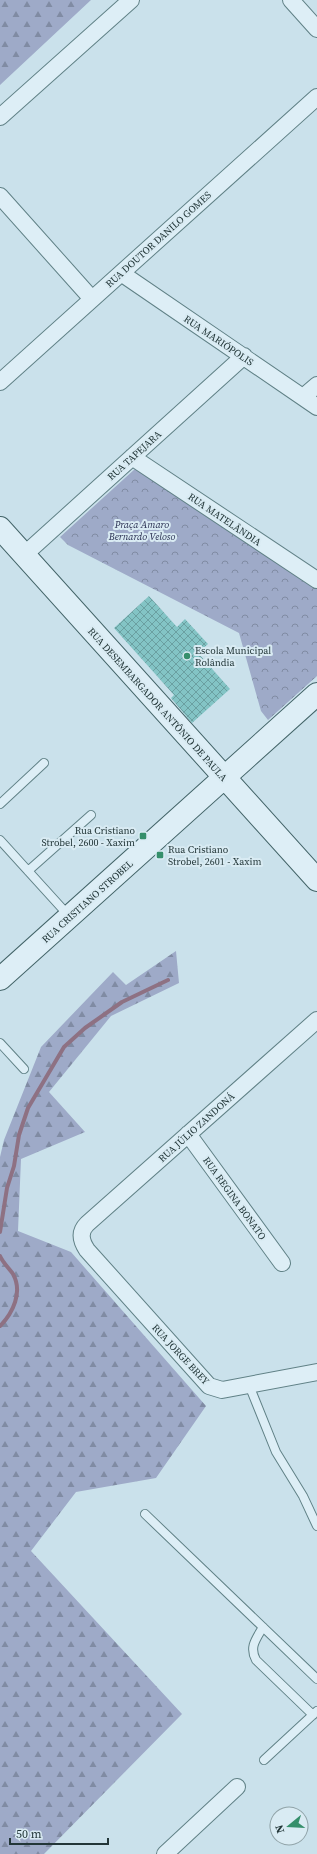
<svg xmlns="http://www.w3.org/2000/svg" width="317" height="1854" font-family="'Source Serif 4',serif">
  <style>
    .forest { fill: url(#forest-firs) }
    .park { fill: url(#park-crowns) }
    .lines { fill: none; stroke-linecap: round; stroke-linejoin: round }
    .stream { stroke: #8e7183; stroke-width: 4 }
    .building { fill: url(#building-cross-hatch) }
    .lane-casing { stroke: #608186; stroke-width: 10 }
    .street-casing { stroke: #608186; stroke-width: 18 }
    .secondary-casing { stroke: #436468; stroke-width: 24 }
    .lane { stroke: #ddeef6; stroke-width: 8 }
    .street { stroke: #ddeef6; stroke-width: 16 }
    .secondary { stroke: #ddeef6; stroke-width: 22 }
    .poi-dot { fill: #358f6b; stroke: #d9ebf3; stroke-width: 1.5 }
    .labels { text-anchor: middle; stroke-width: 4; stroke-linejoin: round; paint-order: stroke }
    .street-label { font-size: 10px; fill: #223638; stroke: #d9ebf3 }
    .park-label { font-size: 10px; font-style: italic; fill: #2a3052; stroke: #d9ebf3 }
    .poi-label { font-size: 10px; fill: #223638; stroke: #d9ebf3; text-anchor: start }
  </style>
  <defs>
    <pattern id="forest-firs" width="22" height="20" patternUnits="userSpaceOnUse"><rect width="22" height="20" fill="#9eaac8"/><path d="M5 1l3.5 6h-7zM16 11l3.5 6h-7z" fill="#808ba3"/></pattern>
    <pattern id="park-crowns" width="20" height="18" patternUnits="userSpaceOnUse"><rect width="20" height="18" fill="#9eaac8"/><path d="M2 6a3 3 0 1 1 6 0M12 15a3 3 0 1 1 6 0" fill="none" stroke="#808ba3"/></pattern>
    <pattern id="building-cross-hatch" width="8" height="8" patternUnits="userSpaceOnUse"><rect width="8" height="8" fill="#83c4c5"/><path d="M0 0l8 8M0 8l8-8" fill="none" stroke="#6ba0a1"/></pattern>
  </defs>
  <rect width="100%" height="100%" fill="#cae1eb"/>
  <path class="forest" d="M0 0H91L0 85Z
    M176 951 179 983 111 1016 49 1092 85 1132 21 1159 18 1231 71 1252 206 1406 156 1478 76 1492 31 1551 182 1714 44 1854H0V1157L4 1140 41 1047 113 972 126 985Z"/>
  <path class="park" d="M136 468 317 587V676L268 720 261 711 239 633 68 545 60 537Z"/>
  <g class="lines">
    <path class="stream" d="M0 1232 7 1188 14 1166 19 1135 28 1108 64 1047 85 1028 122 1002 168 980
      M0 1256C3 1263 9 1268 13 1274 23 1292 13 1313 0 1326"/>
  </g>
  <path class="building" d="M149 596 177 627 185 619 208 644 198 653 230 689 192 723 171 698 174 695 114 628Z"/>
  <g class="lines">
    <g class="lane-casing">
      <path id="lane" d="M0 804 44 763
        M0 840 69 916
        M28 871 91 815
        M0 1043 24 1069
        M249 1385 276 1452 303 1496 317 1526
        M145 1514 317 1679
        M263 1627C256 1639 249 1647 256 1660L313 1715
        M264 1760 317 1711"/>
    </g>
    <g class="street-casing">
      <path id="street" d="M291 0 317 29
        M0 117 131 0
        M0 196 92 299
        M121 273 317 407
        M0 382 317 97
        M303 397 317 385
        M132 457 317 580
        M24 555 244 356
        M317 1020 87 1224C79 1232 81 1241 87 1250L209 1386 222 1390 317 1372
        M188 1134 282 1263
        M165 1854 237 1787"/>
    </g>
    <g class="secondary-casing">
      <path id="secondary" d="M0 528 317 880
        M0 979 317 694"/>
    </g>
    <use href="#lane" class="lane"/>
    <use href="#street" class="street"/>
    <use href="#secondary" class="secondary"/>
  </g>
  <g class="poi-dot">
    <circle cx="187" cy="656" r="4"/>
    <rect x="139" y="832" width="8" height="8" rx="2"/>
    <rect x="156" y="851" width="8" height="8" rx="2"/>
  </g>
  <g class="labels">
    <g class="street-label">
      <text transform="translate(158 239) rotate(-42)" y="4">RUA DOUTOR DANILO GOMES</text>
      <text transform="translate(219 340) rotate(34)" y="4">RUA MARIÓPOLIS</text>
      <text transform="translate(134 455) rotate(-42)" y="4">RUA TAPEJARA</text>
      <text transform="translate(225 519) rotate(34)" y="4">RUA MATELÂNDIA</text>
      <text transform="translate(158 704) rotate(48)" y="4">RUA DESEMBARGADOR ANTÔNIO DE PAULA</text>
      <text transform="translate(87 901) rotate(-42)" y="4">RUA CRISTIANO STROBEL</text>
      <text transform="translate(196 1127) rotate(-42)" y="4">RUA JÚLIO ZANDONÁ</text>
      <text transform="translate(235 1198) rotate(54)" y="4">RUA REGINA BONATO</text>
      <text transform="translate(181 1354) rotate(47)" y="4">RUA JORGE BREY</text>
    </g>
    <g class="park-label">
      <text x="142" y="528">Praça Amaro<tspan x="142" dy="12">Bernardo Veloso</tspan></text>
    </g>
    <g class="poi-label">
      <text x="195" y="654">Escola Municipal<tspan x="195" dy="12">Rolândia</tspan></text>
      <text x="135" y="834" text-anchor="end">Rua Cristiano<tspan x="135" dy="12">Strobel, 2600 - Xaxim</tspan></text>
      <text x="168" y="853">Rua Cristiano<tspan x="168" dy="12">Strobel, 2601 - Xaxim</tspan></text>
    </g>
  </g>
  <g transform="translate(289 1826) rotate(252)"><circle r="19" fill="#d9ebf3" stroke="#90a3a8"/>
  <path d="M0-3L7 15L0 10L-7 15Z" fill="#358f6b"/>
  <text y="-6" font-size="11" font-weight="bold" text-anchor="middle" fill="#223638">N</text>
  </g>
  <path d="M10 1838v6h98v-6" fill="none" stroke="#223638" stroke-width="2"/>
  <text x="16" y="1838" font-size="12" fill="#223638" stroke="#d9ebf3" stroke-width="3" paint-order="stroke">50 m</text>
</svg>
